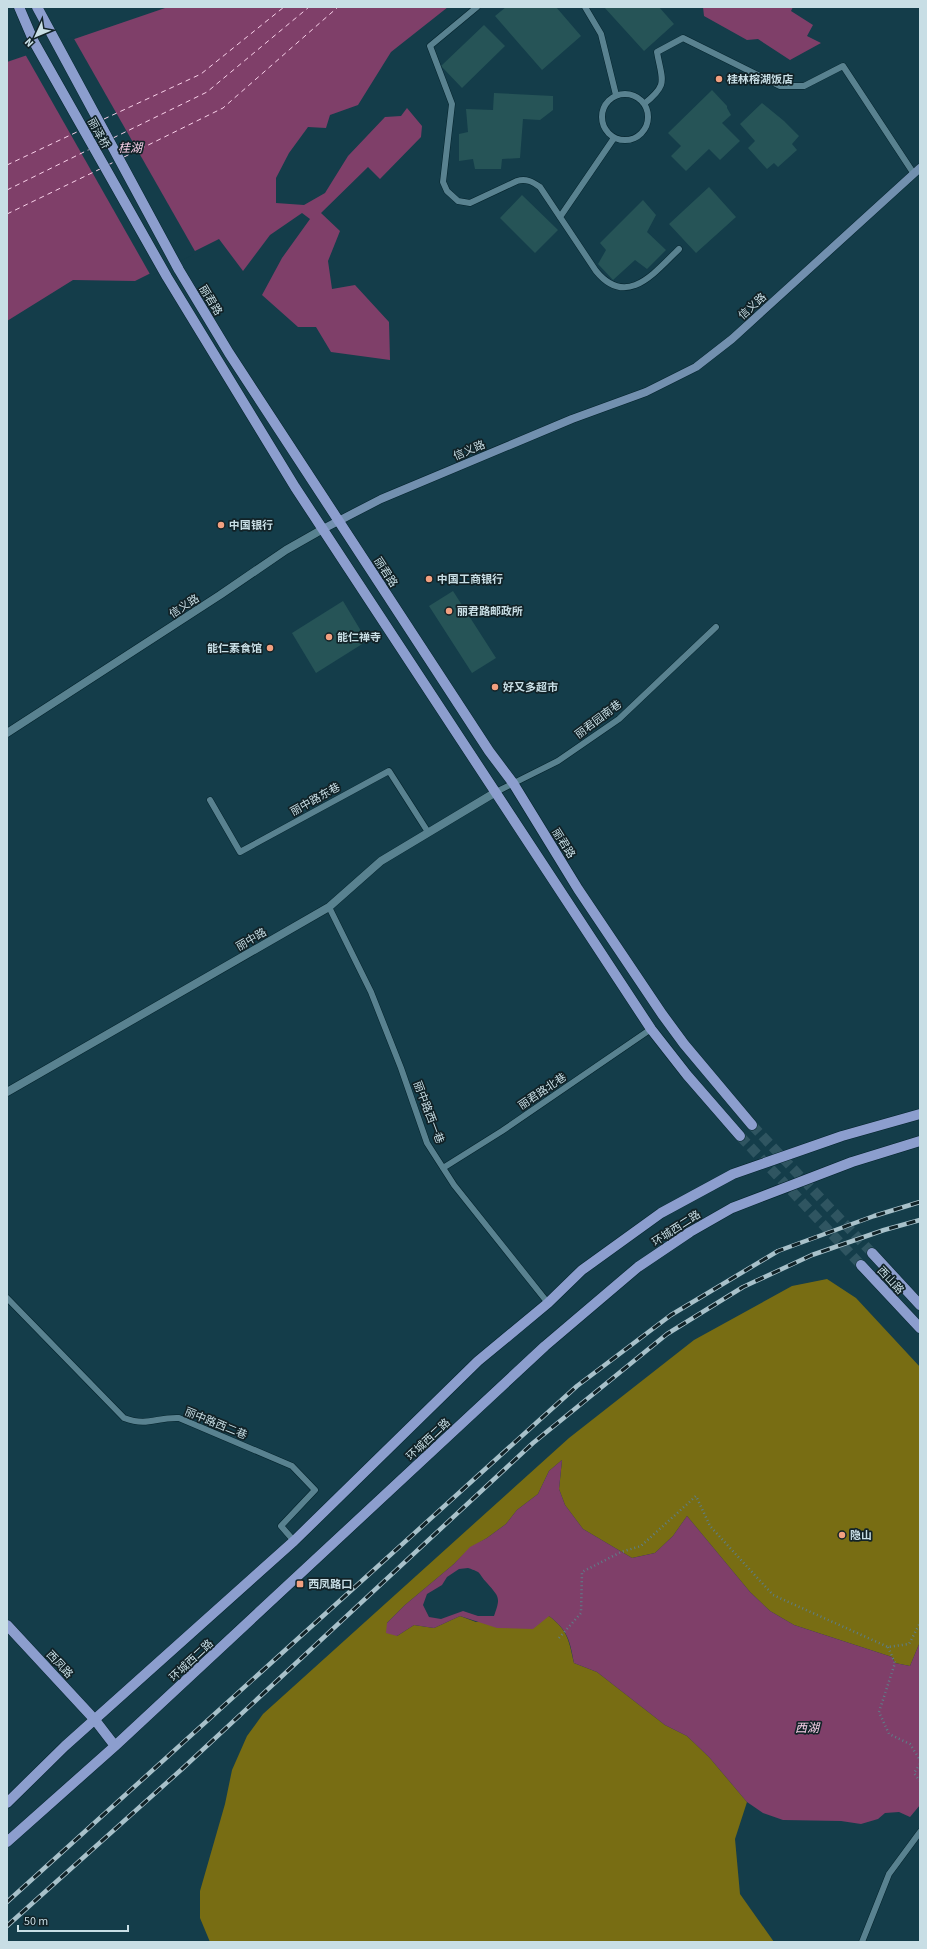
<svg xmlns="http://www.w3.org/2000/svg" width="927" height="1949" font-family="'Source Sans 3','Noto Sans SC',sans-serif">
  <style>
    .forest { fill: #786d13 }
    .water { fill: #7f3f69; fill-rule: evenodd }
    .pier { fill: #143d4a }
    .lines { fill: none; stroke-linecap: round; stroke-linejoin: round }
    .ferry { stroke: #f9d1e9; stroke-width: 1; stroke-dasharray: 5 4; stroke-linecap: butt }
    .building { fill: #265457 }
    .primary-tunnel { stroke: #2f5561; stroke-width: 10; stroke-dasharray: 10 5; stroke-linecap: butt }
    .service-casing { stroke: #04232c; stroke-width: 7 }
    .minor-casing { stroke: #04232c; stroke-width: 9 }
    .tertiary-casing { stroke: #04232c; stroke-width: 9 }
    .secondary-casing { stroke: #04232c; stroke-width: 9 }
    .primary-casing { stroke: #04232c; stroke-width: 11 }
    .path { stroke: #5d7e89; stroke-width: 2.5; stroke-dasharray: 1 3; stroke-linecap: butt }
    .service { stroke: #598290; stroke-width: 6 }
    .minor { stroke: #598290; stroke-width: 8 }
    .tertiary { stroke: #598290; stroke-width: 8 }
    .secondary { stroke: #7290af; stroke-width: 8 }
    .primary { stroke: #8c9ece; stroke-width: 10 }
    .rail-casing { stroke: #a8c1ca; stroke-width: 4.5 }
    .rail { stroke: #112227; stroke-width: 3; stroke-dasharray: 9; stroke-linecap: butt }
    .poi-dot { fill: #f2a080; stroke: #112227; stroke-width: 1.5 }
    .labels { text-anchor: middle; stroke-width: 3.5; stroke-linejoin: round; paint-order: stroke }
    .poi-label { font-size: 11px; font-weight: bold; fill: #c8dee5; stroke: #112227; text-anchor: start }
    .street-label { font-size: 11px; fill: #c8dee5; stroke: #112227 }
    .water-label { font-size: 12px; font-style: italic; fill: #f9d1e9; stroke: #112227 }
  </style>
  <rect width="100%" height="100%" fill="#143d4a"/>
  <path class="forest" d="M827 1279 856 1298 920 1367V1642L910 1666 895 1663 892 1657 794 1625 770 1611 750 1592 687 1516 673 1536 655 1553 632 1558 583 1529 565 1505 559 1489 562 1460 549 1471 538 1494 517 1510 506 1524 487 1538 470 1548 454 1564 405 1605 387 1623 397 1636 414 1625 434 1628 460 1616 476 1622 549 1616C568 1630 569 1641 574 1663L597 1672 665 1725 687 1736 709 1757 747 1802 735 1839 740 1894 774 1942H210L200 1918V1891L225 1804 232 1770 247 1736 263 1714 569 1438 694 1340 792 1286Z"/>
  <path class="water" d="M168 7H448L391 52 358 105 330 115 326 128 308 127 289 153 276 178V203L304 205 325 193 348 156 385 117 401 116 407 108 422 126 421 137 380 179 368 167 321 213 340 231 328 261 332 289 355 285 389 322 390 360 331 352 316 327H298L262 295 282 258 310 219 302 213 270 235 243 271 219 239 135 281 73 280 7 321V62Z
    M703 7H793L791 11 813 25 807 36 821 43 790 60 758 39 747 40 704 16Z
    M562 1460 559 1489 565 1505 583 1529 632 1558 655 1553 673 1536 687 1516 750 1592 770 1611 794 1625 892 1657 895 1663 910 1666 920 1642V1805L910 1817 899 1812 885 1813 878 1819 861 1824 841 1821 783 1820 763 1813 747 1802 709 1757 687 1736 665 1725 597 1672 574 1663C570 1641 568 1630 549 1616L533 1629 497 1628 460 1616 434 1628 414 1625 397 1636 386 1633 387 1623 405 1605 454 1564 470 1547 487 1538 506 1524 517 1510 538 1494 549 1471ZM468 1568C483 1573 477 1572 487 1583 499 1597 501 1597 494 1616H478L463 1611 441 1619 429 1617 423 1605 427 1594 442 1585 447 1577 459 1569Z"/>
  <path class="pier" d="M73 37 196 253 151 276 25 54Z"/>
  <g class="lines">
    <path class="ferry" d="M104 119 201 74 284 7
      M88 127 95 123
      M113 138 207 92 309 7
      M99 145 105 142
      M124 157 223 108 338 7
      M7 165 79 131
      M108 165 116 161
      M7 190 90 149
      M7 214 100 169"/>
  </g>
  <path class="building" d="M506 7H556L581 36 542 70 495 16Z
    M604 7H659L674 24 644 51Z
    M484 25 505 46 462 88 441 66Z
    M712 90 727 106V108L731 115 722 123 740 141 720 160 709 149 686 171 671 156 681 146 668 133Z
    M494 93 553 96V110L540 120 523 119 520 158 502 159 501 169H475L473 159 459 161V134L468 132 466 109 493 110Z
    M762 103 784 121 799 136 792 144 797 150 778 167 774 163 767 169 748 148 755 141 740 124Z
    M709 187 736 217 696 253 669 224Z
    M522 195 558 230 535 253 500 218Z
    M643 200 656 215 647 232 666 250 647 269 635 260 613 280 598 264 606 250 600 243Z
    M453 591 496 658 472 673 429 606Z
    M343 601 367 641 316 673 292 633Z"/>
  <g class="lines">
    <path class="primary-tunnel" d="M752 1125 872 1253
      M740 1136 861 1265"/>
    <g class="service-casing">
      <path id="service" d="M477 7 430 46 452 104 443 182 447 191 458 201 470 203 517 181C526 178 533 182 540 187L596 271C627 309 655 272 679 249
        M585 7 601 34 616 95
        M602 117a23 23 0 1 1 46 0a23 23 0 1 1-46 0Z
        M644 104C669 84 662 81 657 52L683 38 780 86H804L843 66 914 174
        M560 217 614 138
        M496 792 558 761 619 719 716 627
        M210 800 240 852 389 771 428 832
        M329 907 371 992 401 1068 427 1143 454 1185 548 1303
        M443 1168 502 1131 651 1029
        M7 1298 124 1418C149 1427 155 1417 179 1418L292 1466 315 1490 281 1526 294 1541
        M862 1942 889 1874 920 1832"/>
    </g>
    <g class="minor-casing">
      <path id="minor" d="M7 1092 329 907 381 861 496 792"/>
    </g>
    <g class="tertiary-casing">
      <path id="tertiary" d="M7 733 220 595 286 550 323 529"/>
    </g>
    <g class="secondary-casing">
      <path id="secondary" d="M323 529 381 499 572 419 646 392 696 367 732 339 920 168"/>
    </g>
    <g class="primary-casing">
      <path id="primary" d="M19 7 34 42 167 277 295 487 651 1029 687 1075 740 1136
        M37 7 179 270 229 353 489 751 513 783 578 889 662 1014 684 1044 752 1125
        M872 1253 920 1305
        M861 1265 920 1328
        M7 1625 95 1720 115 1746
        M7 1803 65 1746 294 1541 478 1361 548 1303 582 1270 661 1213 733 1174 842 1136 920 1114
        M7 1842 115 1746 545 1346 638 1267 690 1232 732 1208 852 1162 920 1141"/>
    </g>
    <path class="path" d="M559 1638 581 1613 582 1572 621 1552 641 1546 696 1496 710 1526 773 1595 888 1647 909 1644 920 1623
      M888 1647 895 1663 879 1712 889 1734 910 1744 920 1760
      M920 1764 914 1773 920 1781"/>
    <use href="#service" class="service"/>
    <use href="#minor" class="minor"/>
    <use href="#tertiary" class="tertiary"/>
    <use href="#secondary" class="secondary"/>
    <use href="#primary" class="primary"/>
    <g class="rail-casing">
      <path id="rail" d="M7 1902 577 1386 671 1315 778 1251 874 1216 920 1202
        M7 1926 182 1769 533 1443 667 1334 743 1287 812 1255 884 1230 920 1220"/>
    </g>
    <use href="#rail" class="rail"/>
  </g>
  <g class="poi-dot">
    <circle cx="719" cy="79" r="4"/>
    <circle cx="221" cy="525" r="4"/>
    <circle cx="429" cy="579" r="4"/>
    <circle cx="449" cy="611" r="4"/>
    <circle cx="329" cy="637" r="4"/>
    <circle cx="270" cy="648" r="4"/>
    <circle cx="495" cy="687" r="4"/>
    <circle cx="842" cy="1535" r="4"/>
    <rect x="296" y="1580" width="8" height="8" rx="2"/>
  </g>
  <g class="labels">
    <g class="poi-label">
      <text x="727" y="83">桂林榕湖饭店</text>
      <text x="229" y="529">中国银行</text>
      <text x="437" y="583">中国工商银行</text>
      <text x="457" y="615">丽君路邮政所</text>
      <text x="337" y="641">能仁禅寺</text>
      <text x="262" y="652" text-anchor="end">能仁素食馆</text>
      <text x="503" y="691">好又多超市</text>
      <text x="850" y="1539">隐山</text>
      <text x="308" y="1588">西凤路口</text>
    </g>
    <g class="street-label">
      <text transform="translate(99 133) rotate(61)" y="4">丽泽桥</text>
      <text transform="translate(211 300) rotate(59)" y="4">丽君路</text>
      <text transform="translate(752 306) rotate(-42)" y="4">信义路</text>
      <text transform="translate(469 450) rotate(-23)" y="4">信义路</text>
      <text transform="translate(386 572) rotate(57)" y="4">丽君路</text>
      <text transform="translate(184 606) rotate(-33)" y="4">信义路</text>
      <text transform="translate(598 719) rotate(-37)" y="4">丽君园南巷</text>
      <text transform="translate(315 799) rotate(-29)" y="4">丽中路东巷</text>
      <text transform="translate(564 843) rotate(58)" y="4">丽君路</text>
      <text transform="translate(251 939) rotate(-30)" y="4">丽中路</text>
      <text transform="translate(542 1091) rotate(-34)" y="4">丽君路北巷</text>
      <text transform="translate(429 1112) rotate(69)" y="4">丽中路西一巷</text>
      <text transform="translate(676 1228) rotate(-33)" y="4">环城西二路</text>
      <text transform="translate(891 1280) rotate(47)" y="4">西山路</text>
      <text transform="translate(216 1423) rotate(22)" y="4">丽中路西二巷</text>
      <text transform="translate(428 1439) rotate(-43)" y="4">环城西二路</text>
      <text transform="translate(191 1660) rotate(-43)" y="4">环城西二路</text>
      <text transform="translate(60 1664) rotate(47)" y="4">西凤路</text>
    </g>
    <g class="water-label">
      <text x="130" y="152">桂湖</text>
      <text x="807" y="1732">西湖</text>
    </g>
  </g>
  <rect width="927" height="1949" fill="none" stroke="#c8dee5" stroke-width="16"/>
  <g transform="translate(36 36) rotate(226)" stroke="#112227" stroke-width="3" paint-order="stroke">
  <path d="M0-3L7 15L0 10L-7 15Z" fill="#c8dee5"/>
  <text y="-6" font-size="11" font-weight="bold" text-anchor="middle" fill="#c8dee5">N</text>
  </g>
  <path d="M18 1925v6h110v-6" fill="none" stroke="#c8dee5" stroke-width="2"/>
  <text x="24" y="1925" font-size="12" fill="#c8dee5" stroke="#112227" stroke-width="3" paint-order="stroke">50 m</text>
</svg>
